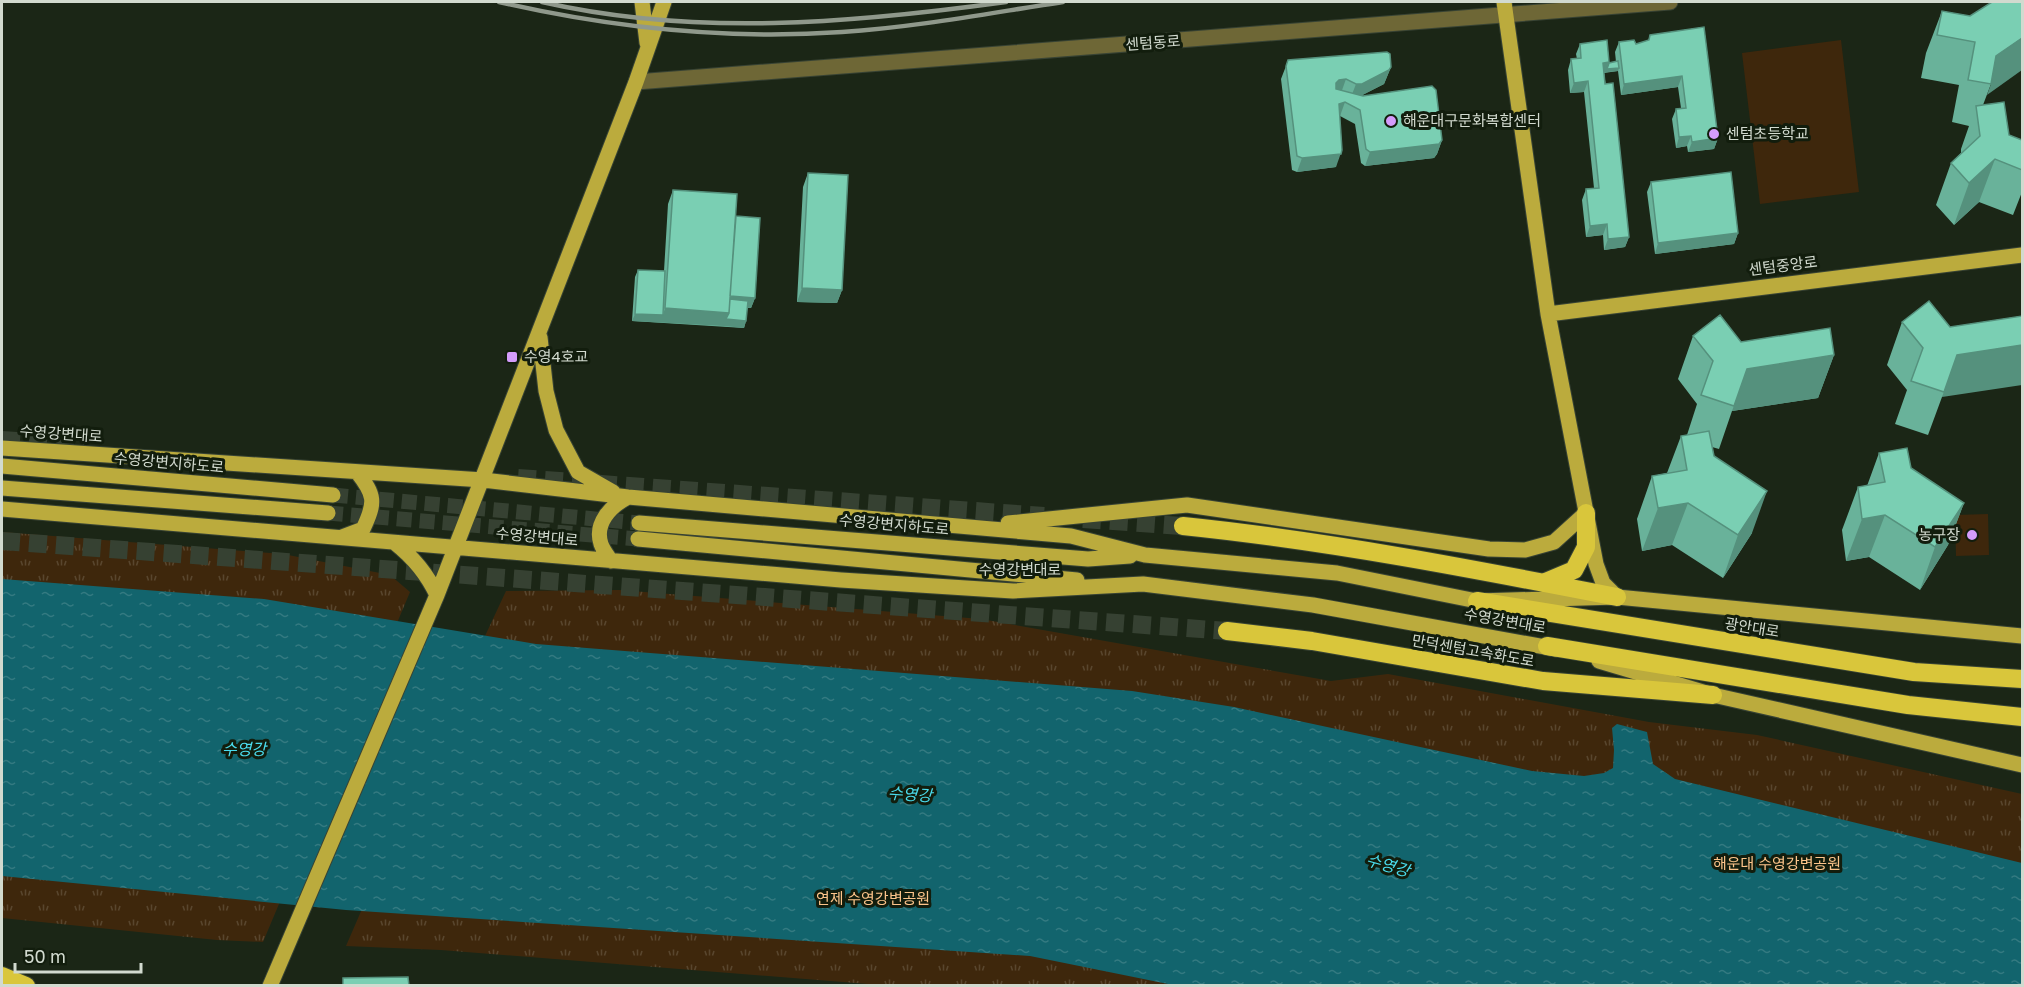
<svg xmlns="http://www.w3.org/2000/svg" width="2024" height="987" font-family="'Golos Text','Noto Sans KR',sans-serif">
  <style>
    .green { fill: #3e270c }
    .park { fill: url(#park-tufts) }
    .water { fill: url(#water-ripples) }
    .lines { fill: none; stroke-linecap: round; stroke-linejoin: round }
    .major-tunnel { stroke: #364132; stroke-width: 15; stroke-dasharray: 15 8; stroke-linecap: butt }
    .highway-tunnel { stroke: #364132; stroke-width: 18; stroke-dasharray: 18 9; stroke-linecap: butt }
    .minor-casing { stroke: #384334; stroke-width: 17 }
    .major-casing { stroke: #384334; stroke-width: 17 }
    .highway-casing { stroke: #384334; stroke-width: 20 }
    .minor { stroke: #6e6736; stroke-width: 15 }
    .major { stroke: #bbab3d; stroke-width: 15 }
    .highway { stroke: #d9c63b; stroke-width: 18 }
    .rail { stroke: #8f988b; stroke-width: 4.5 }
    .wall { fill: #69b29a }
    .shaded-wall { fill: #55917d }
    .building { fill: #7acfb3; stroke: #55917d; stroke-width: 1.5 }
    .poi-dot { fill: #d49cfb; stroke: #121d0d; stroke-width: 2 }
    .labels { text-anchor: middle; stroke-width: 6; stroke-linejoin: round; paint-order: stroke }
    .street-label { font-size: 15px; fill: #d2dacf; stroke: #121d0d }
    .poi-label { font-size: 15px; fill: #d2dacf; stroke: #121d0d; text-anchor: start }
    .park-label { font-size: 15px; fill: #fdc58b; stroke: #121d0d }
    .water-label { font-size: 16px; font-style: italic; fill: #4adced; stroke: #121d0d }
  </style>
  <defs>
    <pattern id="park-tufts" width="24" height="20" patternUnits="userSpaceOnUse" patternTransform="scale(1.5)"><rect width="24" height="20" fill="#3e270c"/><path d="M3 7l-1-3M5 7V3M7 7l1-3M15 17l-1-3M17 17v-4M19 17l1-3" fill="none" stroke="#59462e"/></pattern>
    <pattern id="water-ripples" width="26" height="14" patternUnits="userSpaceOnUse" patternTransform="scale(1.5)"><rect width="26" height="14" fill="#12646d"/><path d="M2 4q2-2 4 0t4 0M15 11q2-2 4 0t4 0" fill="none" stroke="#347a81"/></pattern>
  </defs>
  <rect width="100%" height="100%" fill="#1b2616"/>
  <path class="green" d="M1841 40 1859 192 1760 204 1742 53Z
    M1988 514 1989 555 1956 556 1955 515Z"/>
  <path class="park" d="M2 532 283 554 390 575 410 592 263 942 217 940 2 918Z
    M619 590 981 619 1331 681 1388 674 1649 722 1757 735 2022 794V985L893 986 441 950 346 946 417 782 506 591Z"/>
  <path class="water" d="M2 579 264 599 536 644 1132 691 1234 707 1532 771 1584 776 1604 773 1613 768 1614 750 1612 728 1617 724 1647 732 1653 764 1675 779 2022 863V985H1173L1030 956 346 910 2 876Z"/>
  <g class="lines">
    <path class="major-tunnel" d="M333 495 639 523
      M328 513 638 539"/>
    <path class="highway-tunnel" d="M2 440 86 446
      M518 478 1044 516
      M1083 519 1183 526
      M2 541 1227 631"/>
    <g class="minor-casing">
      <path id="minor" d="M636 82 1670 2"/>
    </g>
    <g class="major-casing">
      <path id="major" d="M642 2 647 43
        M1504 2 1548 314 1596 564 1603 583 1617 597
        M1548 314 2022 255
        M540 337 546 391 556 430 578 472 613 492
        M2 448 483 480 628 497 1071 536 1145 555 1337 573 1477 601 1617 597 2022 636
        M2 466 333 495
        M2 488 328 513
        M2 509 841 580 1013 591 1143 584 1313 605 1556 649
        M639 523 1088 559 1130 556
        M1008 523 1187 505 1489 549 1525 550 1554 542 1586 513
        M342 537 363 529C376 502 375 495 357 472
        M638 539 1077 580
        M395 543C414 558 427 574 437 595
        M611 561C608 556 603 550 601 544 594 523 611 506 628 497
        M1599 661 1713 695 2022 765
        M270 986 437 595 636 82 664 2"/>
    </g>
    <g class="highway-casing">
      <path id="highway" d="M1183 526C1329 541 1473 569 1617 597
        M1543 583 1574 570 1586 547V513
        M1477 601 1914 672 2022 679
        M1227 631 1312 641 1543 681 1713 695
        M1547 646 1908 705 2022 717
        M2 976 26 986"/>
    </g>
    <use href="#minor" class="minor"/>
    <use href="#major" class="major"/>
    <use href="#highway" class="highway"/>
    <path class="rail" d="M499 2C612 28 726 40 842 32 917 27 990 13 1063 2
      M542 2C696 37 852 23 1006 2"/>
  </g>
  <path class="wall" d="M2022 2 1983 105 2009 135 2022 140V192L2013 215 1979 202 1954 225 1936 205 1951 163 1961 153V149L1969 126 1952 122 1959 85 1921 78 1926 53 1942 11 1970 16Z
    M1704 27 1718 138 1714 149 1688 152 1687 146 1676 148 1672 119 1676 109 1681 108 1678 87 1621 95 1618 71 1604 73 1629 237 1625 247 1604 250 1603 235 1586 237 1582 200 1586 189 1594 188 1584 92 1570 93 1568 70 1571 59H1577L1576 54 1580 44 1609 63 1616 62 1615 52 1619 42 1636 44 1648 41 1650 35Z
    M1286 66 1391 67 1384 84 1362 95 1442 140 1437 154 1434 158 1365 166 1361 163 1355 124 1340 116 1336 167 1297 172 1292 170 1281 79Z
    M808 173 842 290 837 303 797 302 803 187Z
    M1651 182 1738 233 1734 244 1655 254 1647 192Z
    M673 190 755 298 751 308H747L746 321 744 328 632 321 635 277 638 270 664 271 668 204Z
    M2022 316 1942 397 1928 435 1895 424 1907 390 1887 365 1902 322 1950 327Z
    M1693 336 1741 342 1834 355 1818 398 1732 411 1719 449 1712 447 1714 456 1752 533 1723 578 1672 545 1642 551 1637 519 1652 476 1667 473 1681 436 1687 435 1697 404 1678 379Z
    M1879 453 1911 468 1964 503 1948 545 1920 590 1869 557 1846 561 1842 530 1858 487 1867 486Z"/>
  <path class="shaded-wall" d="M2022 38V70L1987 95 1991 84 1996 56Z
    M1609 62 1619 68 1618 71 1599 73 1603 63Z
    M1391 67 1384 84 1357 98 1351 97 1356 84Z
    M1682 76 1678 87 1621 95 1624 84Z
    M1346 79 1341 93H1334L1336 83 1339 80Z
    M1588 81 1584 92 1570 93 1574 83Z
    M1345 102 1340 116 1334 118 1339 104Z
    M1691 136 1687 146 1676 148 1679 137Z
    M1718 138 1714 149 1688 152 1692 142Z
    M1442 140 1437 154 1434 158 1365 166 1370 152Z
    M1342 150 1336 167 1297 172 1302 158Z
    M1995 159 1979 202 1954 225 1969 183Z
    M1607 224 1603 235 1586 237 1590 226Z
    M1738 233 1734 244 1655 254 1658 243Z
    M1629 237 1625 247 1604 250 1608 239Z
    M802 288 842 290 837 303 797 302Z
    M729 296 755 298 751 308 727 306Z
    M665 308 729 313 724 326 632 321 635 314 663 315Z
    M726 319 746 321 744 328 724 326Z
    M2022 345V385L1942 397 1957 355Z
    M1834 355 1818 398 1732 411 1747 369Z
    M1767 491 1752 533 1723 578 1738 535Z
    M1688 503 1672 545 1642 551 1658 508Z
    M1964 503 1948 545 1920 590 1935 547Z
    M1885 515 1869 557 1846 561 1862 519Z"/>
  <path class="building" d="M1992 2H2022V38L1996 56 1991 84 1968 80 1975 42 1937 35 1942 11 1970 16Z
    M1704 27 1718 138 1692 142 1691 136 1679 137 1676 109 1686 108 1682 76 1624 84 1619 42 1634 40 1636 44 1649 40 1650 35Z
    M1607 40 1609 62 1603 63 1605 84 1613 83 1629 237 1608 239 1607 224 1590 226 1586 189 1599 188 1588 81 1574 83 1571 59 1581 58 1580 44Z
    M1387 52 1390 54 1391 67 1389 70 1362 84H1356L1346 79 1339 80 1336 83V89L1363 96 1432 86 1436 90 1442 140 1439 144 1370 152 1366 149 1360 110 1345 102 1339 104 1342 150 1341 154 1302 158 1297 156 1286 66 1288 60Z
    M1618 61 1619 68 1607 69 1609 63Z
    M2004 102 2009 135 2022 140V170L1995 159 1969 183 1951 163 1980 136 1976 106Z
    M1731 172 1738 233 1658 243 1651 182Z
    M808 173 848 175 842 290 802 288Z
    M673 190 737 194 729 313 665 308Z
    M736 216 760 218 755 298 730 296Z
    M638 270 665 271 663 315 635 314Z
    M730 299 748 301 746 321 726 319 729 313Z
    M1929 301 1950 327 2022 316V345L1957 355 1944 392 1911 381 1923 348 1902 322Z
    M1720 315 1741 342 1830 328 1834 355 1747 369 1734 406 1701 395 1713 361 1693 336Z
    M1709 431 1714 456 1767 491 1738 535 1688 503 1658 508 1652 476 1687 470 1681 436Z
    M1907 448 1911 468 1964 503 1935 547 1885 515 1862 519 1858 487 1885 482 1879 453Z
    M408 977 409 986H343V978Z"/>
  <g class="poi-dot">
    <circle cx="1391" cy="121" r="6"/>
    <circle cx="1714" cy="134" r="6"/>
    <rect x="506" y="351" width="12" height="12" rx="3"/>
    <circle cx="1972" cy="535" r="6"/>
  </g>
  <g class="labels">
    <g class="street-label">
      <text transform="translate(1153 43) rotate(-4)" y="5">센텀동로</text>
      <text transform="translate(1783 266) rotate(-7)" y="5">센텀중앙로</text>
      <text transform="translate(61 434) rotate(4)" y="5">수영강변대로</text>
      <text transform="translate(169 463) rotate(5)" y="5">수영강변지하도로</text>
      <text transform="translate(894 525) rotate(5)" y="5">수영강변지하도로</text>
      <text transform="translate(537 537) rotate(5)" y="5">수영강변대로</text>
      <text x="1020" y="575">수영강변대로</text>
      <text transform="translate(1505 621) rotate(10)" y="5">수영강변대로</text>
      <text transform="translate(1752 628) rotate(9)" y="5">광안대로</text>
      <text transform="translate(1473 651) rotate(10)" y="5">만덕센텀고속화도로</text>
    </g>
    <g class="poi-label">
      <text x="1403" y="126">해운대구문화복합센터</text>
      <text x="1726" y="139">센텀초등학교</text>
      <text x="524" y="362">수영4호교</text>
      <text x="1960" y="540" text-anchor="end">농구장</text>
    </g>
    <g class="park-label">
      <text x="1777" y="869">해운대 수영강변공원</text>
      <text x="873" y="904">연제 수영강변공원</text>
    </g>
    <g class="water-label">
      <text x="244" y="755">수영강</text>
      <text transform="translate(910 794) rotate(4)" y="6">수영강</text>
      <text transform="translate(1388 865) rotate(16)" y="6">수영강</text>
    </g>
  </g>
  <rect width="2024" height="987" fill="none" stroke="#d2dacf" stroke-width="6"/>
  <path d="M15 963v9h126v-9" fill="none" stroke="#d2dacf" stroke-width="3"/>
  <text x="24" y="963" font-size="18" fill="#d2dacf" stroke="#121d0d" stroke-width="4.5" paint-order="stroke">50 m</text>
</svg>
